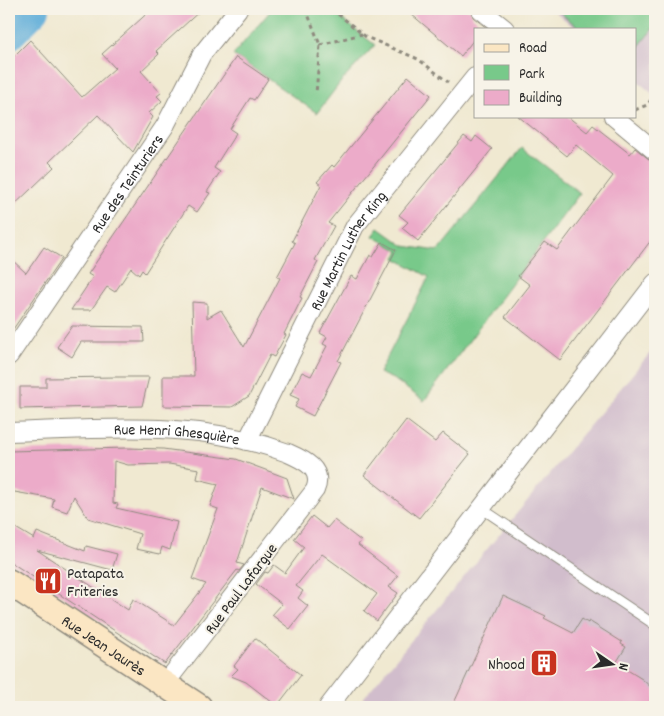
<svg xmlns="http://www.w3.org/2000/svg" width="664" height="716" font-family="Dekko,sans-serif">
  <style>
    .industrial { fill: #d1bdcc }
    .green { fill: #78c98a; stroke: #527a5a }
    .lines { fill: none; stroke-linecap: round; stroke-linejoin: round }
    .river { stroke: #5fadd9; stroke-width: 34 }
    .building { fill: #ecabc9 }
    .lane-casing { stroke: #8e8a7e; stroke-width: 11 }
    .street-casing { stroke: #8e8a7e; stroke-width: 20 }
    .secondary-casing { stroke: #8e8a7e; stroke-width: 28 }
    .path { stroke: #8e8a7e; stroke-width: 3; stroke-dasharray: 4 4; stroke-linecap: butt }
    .lane { stroke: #fff; stroke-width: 9 }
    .street { stroke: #fff; stroke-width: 18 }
    .secondary { stroke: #fbe6c3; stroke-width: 25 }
    .labels { text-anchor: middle; stroke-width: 4; stroke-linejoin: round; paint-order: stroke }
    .street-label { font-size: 16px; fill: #2b2b2b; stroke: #f7f3e8 }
    .poi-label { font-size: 16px; fill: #2b2b2b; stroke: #f7f3e8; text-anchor: start }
  </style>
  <rect width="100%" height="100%" fill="#f7f3e8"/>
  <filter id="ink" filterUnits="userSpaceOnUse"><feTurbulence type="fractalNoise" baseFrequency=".02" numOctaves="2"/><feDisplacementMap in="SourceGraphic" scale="10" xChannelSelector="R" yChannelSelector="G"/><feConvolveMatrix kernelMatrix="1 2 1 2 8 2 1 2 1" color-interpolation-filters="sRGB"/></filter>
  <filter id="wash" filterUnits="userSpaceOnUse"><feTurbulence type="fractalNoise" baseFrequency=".0096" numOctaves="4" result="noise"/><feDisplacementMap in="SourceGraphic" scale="20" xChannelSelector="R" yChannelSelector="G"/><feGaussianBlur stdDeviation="1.12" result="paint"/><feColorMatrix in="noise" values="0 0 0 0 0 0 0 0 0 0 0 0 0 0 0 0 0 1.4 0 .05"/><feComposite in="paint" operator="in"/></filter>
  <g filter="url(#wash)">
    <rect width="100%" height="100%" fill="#f0e9d1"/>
    <path class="industrial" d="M552 9H655V96L635 79V29H576Z
      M655 347V707H356Z"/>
    <path class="green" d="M272 9H329L375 45 340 83 317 113 233 55Z
      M556 9H655V26L635 51V29H580Z
      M522 148 580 193 424 401 395 380 379 373 429 277 395 258 399 251 373 236 379 228 404 246 438 251Z"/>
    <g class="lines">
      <path class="river" d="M9 33 33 9"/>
    </g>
    <g id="blocks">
      <path class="building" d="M152 9H202L156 51 159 54 141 71 161 93 157 96 162 101 149 113 153 117 133 152 98 115 49 162 54 167 9 210V61L30 40 82 97 115 68 102 54Z
        M405 9H470L473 17 488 29H475V38L461 56Z
        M236 57 268 79 254 100 250 98 230 129 236 133 214 168 220 172 207 192 210 193 197 212 188 206 145 273 142 270 139 275 131 268 115 292 107 287 91 310H71L93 277 88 274Z
        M408 76 431 95 328 223 334 226 315 260 318 262 300 297 302 298 284 334 286 335 274 357 270 355 249 396 232 407 163 406V376H194L192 302 207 303V318L221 310 244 347 280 278 277 277 295 243 292 241 321 185 317 182 332 165 334 167Z
        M518 116H567L587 132 593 125 630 154 635 148 655 164V235L560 360 505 317 530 285 518 276 545 242 557 250 613 176 576 145 567 156Z
        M464 136 472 142 476 136 492 149 418 241 402 228 408 222 399 215Z
        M382 242 396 250 338 361 341 362 313 416 295 407 299 399 290 395 302 372 311 376 327 346 323 344 327 337 320 333 351 276 357 279 370 255 373 257Z
        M44 247 62 258 9 335V257L26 273Z
        M72 326 143 327 144 342H81L72 357 57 347Z
        M117 377H149L142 406 20 409V387H46V378Z
        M406 420 435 442 443 433 470 454 419 518 364 475Z
        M127 448 163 449 236 459 287 478 294 499 262 487 237 563 244 565 239 571 237 570 165 664 9 561V524L34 539 37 532 85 551 86 546 117 554 112 570 37 550 128 610 133 599 174 625 206 584 192 579 218 509 210 506 218 484 197 479 199 469 169 464 128 465 114 461 113 503 118 504 116 508 177 522 170 550 162 547 160 554 136 549 140 534 88 518 74 496 67 512 52 507 54 499 9 491V451Z
        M312 516 327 528 334 520 361 541 358 545 398 576 389 587 398 593 377 621 364 611 377 594 322 554 296 586 303 591 298 598 308 606 290 629 272 615 282 604 256 584 265 572 268 573 274 565 285 573 304 547 294 539Z
        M503 596 546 616 544 618 573 633 582 619 588 623 589 621 622 642 621 644 626 647 616 663 642 679 655 691V707H463L454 703Z
        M255 638 301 675 277 706 246 682 231 676 238 669 234 666Z"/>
    </g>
  </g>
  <g filter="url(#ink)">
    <use href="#blocks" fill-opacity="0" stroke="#8e8a7e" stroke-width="1"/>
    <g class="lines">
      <g class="lane-casing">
        <path id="lane" d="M481 508 655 625"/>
      </g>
      <g class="street-casing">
        <g id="street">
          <path d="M480 9 505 29"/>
          <path d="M613 116 655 151"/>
          <path id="s1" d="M9 356 165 126 202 54 238 9"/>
          <path id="s2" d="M9 432C102 429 198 419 288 453 304 460 324 469 315 490L164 685"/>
          <path id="s3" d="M247 441 355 226 475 77"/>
          <path d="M328 707 655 283"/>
        </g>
      </g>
      <g class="secondary-casing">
        <g id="secondary">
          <path id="s4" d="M9 582 199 707"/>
        </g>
      </g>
      <path class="path" d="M306 9 320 45 316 94
        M332 9 366 37 418 59 448 82
        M320 45 362 34
        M635 110 647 105 655 95"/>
      <use href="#lane" class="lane"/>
      <use href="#street" class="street"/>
      <use href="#secondary" class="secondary"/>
    </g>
  </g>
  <defs>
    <g id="restaurant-square" transform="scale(1.4375)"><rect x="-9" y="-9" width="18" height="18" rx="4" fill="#c8321e" stroke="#f7f3e8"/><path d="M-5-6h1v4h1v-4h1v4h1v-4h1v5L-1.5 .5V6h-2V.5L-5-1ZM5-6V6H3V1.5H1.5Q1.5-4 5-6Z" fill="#fff"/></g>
    <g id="building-square" transform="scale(1.4375)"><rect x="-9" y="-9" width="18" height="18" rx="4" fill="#c8321e" stroke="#f7f3e8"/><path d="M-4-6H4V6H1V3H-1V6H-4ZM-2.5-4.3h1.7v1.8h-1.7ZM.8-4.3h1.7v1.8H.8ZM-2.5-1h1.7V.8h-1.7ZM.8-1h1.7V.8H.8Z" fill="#fff"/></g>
  </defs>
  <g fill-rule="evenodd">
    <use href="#restaurant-square" x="48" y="581"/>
    <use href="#building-square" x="544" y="663"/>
  </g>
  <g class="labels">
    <g class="street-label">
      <text dy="6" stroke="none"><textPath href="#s1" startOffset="209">Rue des Teinturiers</textPath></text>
      <text dy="6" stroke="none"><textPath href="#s3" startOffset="216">Rue Martin Luther King</textPath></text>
      <text dy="6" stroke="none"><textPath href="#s2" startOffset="168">Rue Henri Ghesquière</textPath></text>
      <text transform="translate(240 588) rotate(-53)" y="6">Rue Paul Lafargue</text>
      <text dy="6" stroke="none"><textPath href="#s4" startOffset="114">Rue Jean Jaurès</textPath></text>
    </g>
    <g class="poi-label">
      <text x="67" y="578">Patapata<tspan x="67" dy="18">Friteries</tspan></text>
      <text x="525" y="669" text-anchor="end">Nhood</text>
    </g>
  </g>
  <rect width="664" height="716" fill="none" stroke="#f7f3e8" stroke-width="30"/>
  <rect x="474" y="28" width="162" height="90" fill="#f7f3e8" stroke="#a5a39c"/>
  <rect x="484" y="44" width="25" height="8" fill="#fbe6c3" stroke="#a5a39c"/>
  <text x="519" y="52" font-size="15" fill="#2b2b2b">Road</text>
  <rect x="484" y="65" width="25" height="15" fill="#78c98a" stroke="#a5a39c"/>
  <text x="519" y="78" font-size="15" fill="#2b2b2b">Park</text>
  <rect x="484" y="90" width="25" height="15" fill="#ecabc9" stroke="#a5a39c"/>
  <text x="519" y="102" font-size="15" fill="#2b2b2b">Building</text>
  <g transform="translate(612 664) rotate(103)" stroke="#f7f3e8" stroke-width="4" paint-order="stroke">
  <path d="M0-4L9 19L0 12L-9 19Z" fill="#2b2b2b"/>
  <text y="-8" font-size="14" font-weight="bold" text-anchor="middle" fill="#2b2b2b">N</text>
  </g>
</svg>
